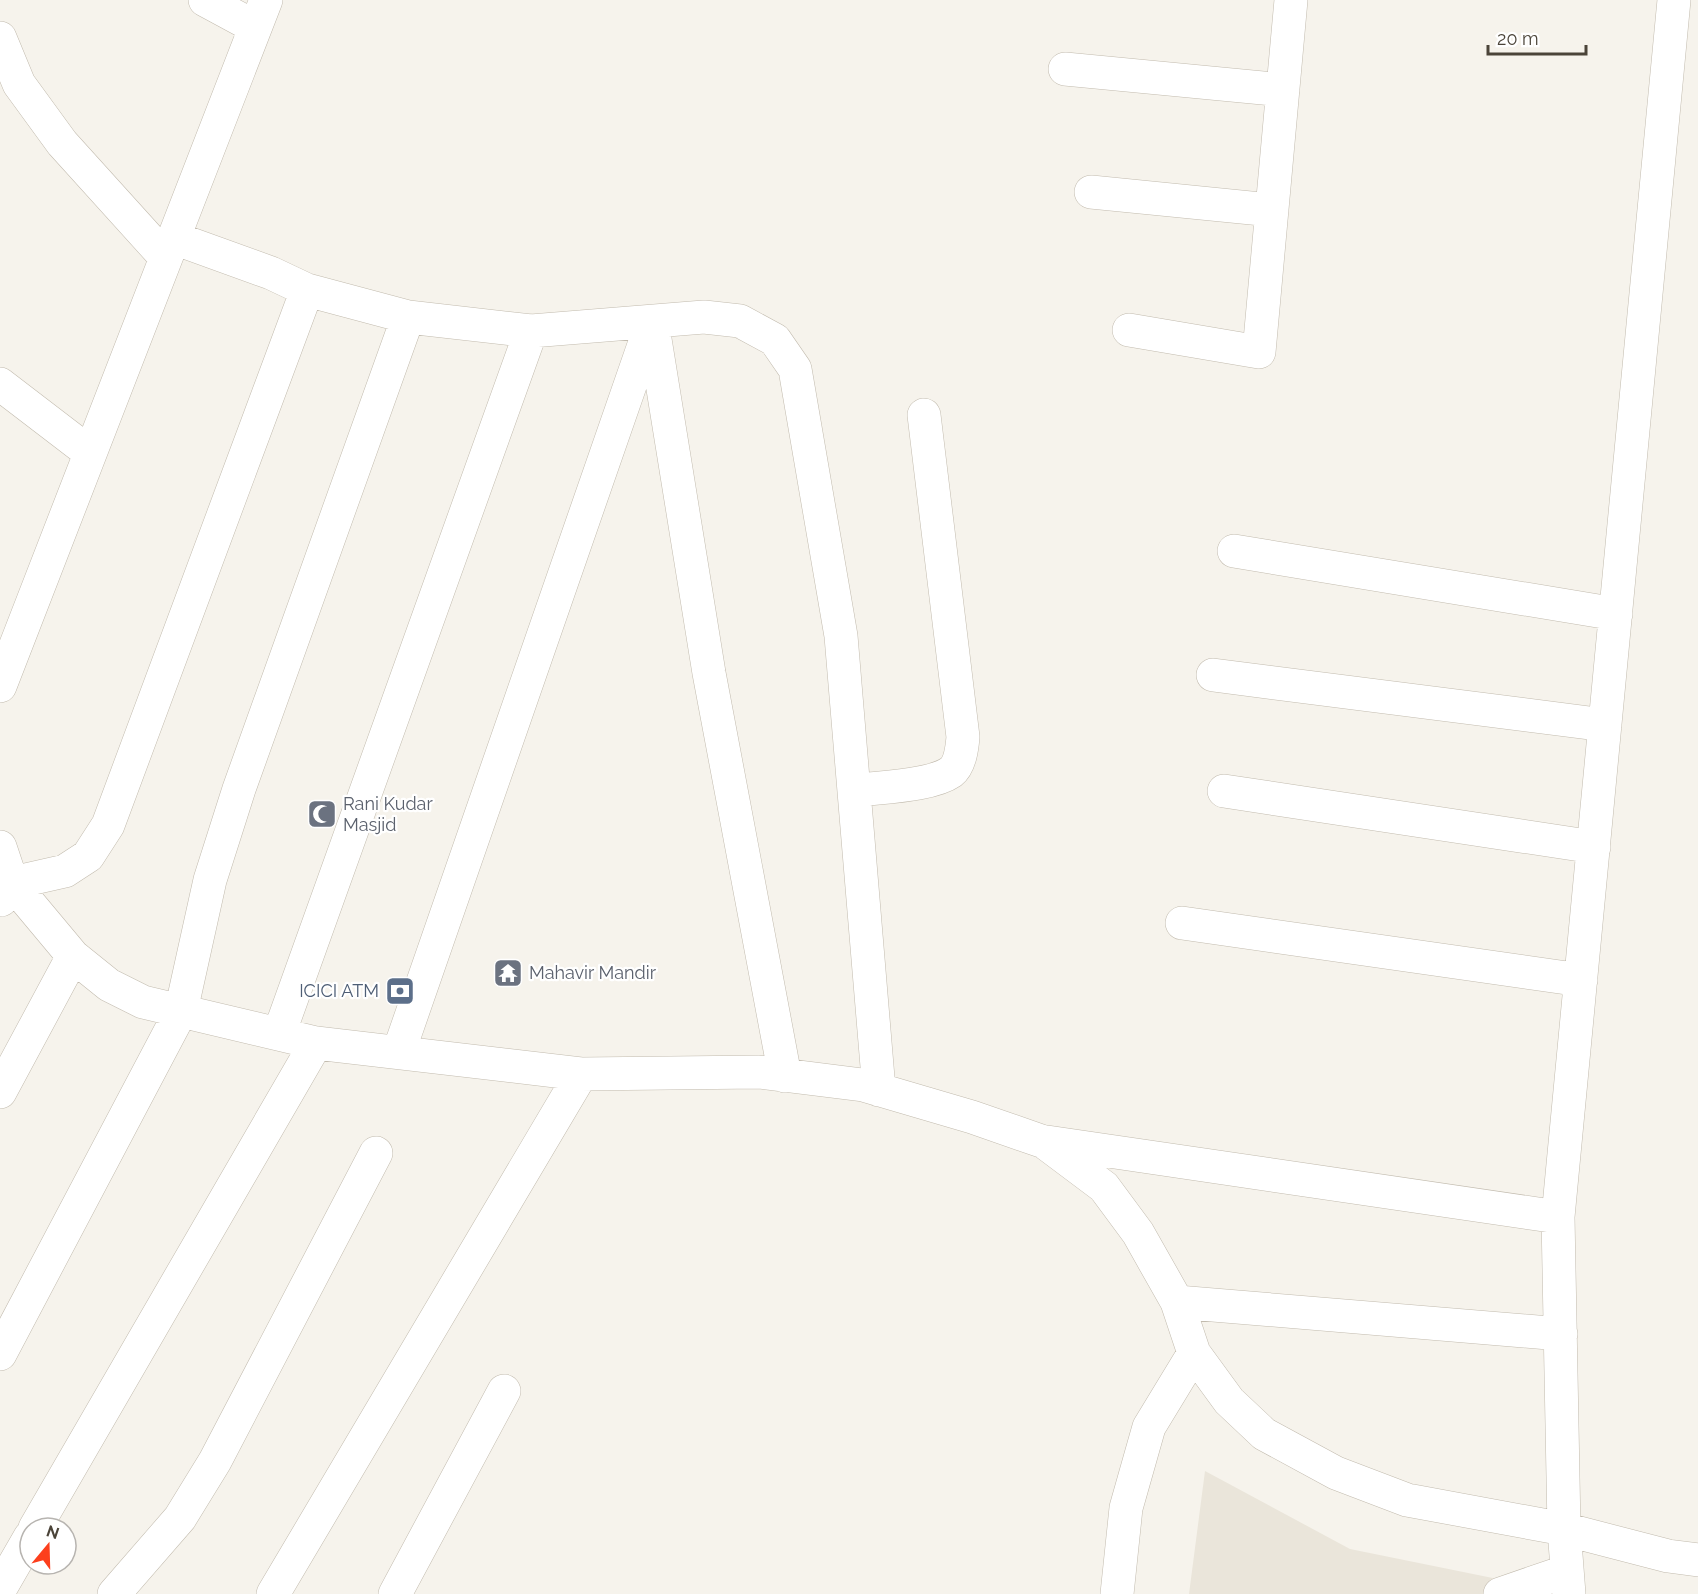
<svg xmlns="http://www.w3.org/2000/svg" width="1698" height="1594" font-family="Raleway,sans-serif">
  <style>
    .residential { fill: #eae5da }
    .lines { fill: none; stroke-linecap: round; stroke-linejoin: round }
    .minor-casing { stroke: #c2bbae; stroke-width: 34 }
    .minor { stroke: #fff; stroke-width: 33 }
    .labels { text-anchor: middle; stroke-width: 4.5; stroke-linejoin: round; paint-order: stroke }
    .worship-label { font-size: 18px; fill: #5b616d; stroke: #fff; text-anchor: start }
    .service-label { font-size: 18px; fill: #4e5e75; stroke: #fff; text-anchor: end }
  </style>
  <rect width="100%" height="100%" fill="#f6f3ec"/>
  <path class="residential" d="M1205 1471 1350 1549 1572 1594H1189Z"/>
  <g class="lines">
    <g class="minor-casing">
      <path id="minor" d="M205 0 255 27
        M0 38 19 84 62 143 166 258
        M1065 69 1283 90
        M1091 192 1272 210
        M174 238 271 273 307 290 408 317 531 331 704 317 740 321 775 340 795 369 841 636 879 1090
        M653 327 709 673 785 1076
        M1129 330 1259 352 1291 0
        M0 384 90 453
        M1234 551 1616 614
        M1213 675 1605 725
        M0 686 266 0
        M854 791C879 787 931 786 951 772 960 765 962 748 963 737L924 415
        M1224 791 1594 847
        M0 847 12 883 73 956 109 985 143 1002 316 1043 581 1074 759 1072 863 1085 972 1117 1044 1142 1104 1187 1138 1233 1177 1302 1194 1353 1229 1401 1264 1434 1336 1473 1407 1500 1564 1529 1668 1556 1698 1560
        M1 900 12 883 65 871 88 856 108 825 307 290
        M1182 923 1581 980
        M279 1034 531 331
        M399 1051 652 322
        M0 1092 73 956
        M1047 1142 1558 1217
        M1177 1302 1561 1334
        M0 1354 181 1011 210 880 239 789 408 317
        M35 1528 316 1043
        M0 1589 30 1537
        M114 1594 180 1518 215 1461 376 1153
        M273 1594 581 1074
        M395 1594 504 1391
        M1117 1594 1126 1508 1149 1427 1194 1353
        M1500 1594 1567 1571
        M1569 1594 1564 1529 1558 1217 1674 0"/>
    </g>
    <use href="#minor" class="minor"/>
  </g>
  <defs>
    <g id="mosque-square" transform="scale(1.5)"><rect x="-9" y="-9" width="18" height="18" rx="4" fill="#6b7280" stroke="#fff"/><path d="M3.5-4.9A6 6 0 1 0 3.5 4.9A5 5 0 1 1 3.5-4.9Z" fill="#fff"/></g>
    <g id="temple-square" transform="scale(1.5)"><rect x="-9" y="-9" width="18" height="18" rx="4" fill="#6b7280" stroke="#fff"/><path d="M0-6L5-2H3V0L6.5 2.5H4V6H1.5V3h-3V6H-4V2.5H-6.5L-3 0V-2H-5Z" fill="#fff"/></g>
    <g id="bank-square" transform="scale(1.5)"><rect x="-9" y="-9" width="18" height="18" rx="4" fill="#5c6f8a" stroke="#fff"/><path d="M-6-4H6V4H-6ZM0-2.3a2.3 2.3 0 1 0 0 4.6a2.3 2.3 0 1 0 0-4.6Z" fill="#fff"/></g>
  </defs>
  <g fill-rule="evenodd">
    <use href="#mosque-square" x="322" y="814"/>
    <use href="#temple-square" x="508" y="973"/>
    <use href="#bank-square" x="400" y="991"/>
  </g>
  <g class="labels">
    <g class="worship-label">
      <text x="343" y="810">Rani Kudar<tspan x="343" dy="21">Masjid</tspan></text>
      <text x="529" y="979">Mahavir Mandir</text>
    </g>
    <g class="service-label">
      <text x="379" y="997">ICICI ATM</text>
    </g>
  </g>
  <g transform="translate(48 1546) rotate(19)"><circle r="28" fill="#ffffff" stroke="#b7b4b0" stroke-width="1.5"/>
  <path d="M0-4.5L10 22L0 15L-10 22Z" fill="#fc3f1d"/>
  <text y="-9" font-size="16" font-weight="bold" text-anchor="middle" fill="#4b4439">N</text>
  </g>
  <path d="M1488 45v9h98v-9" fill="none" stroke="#4b4439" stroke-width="3"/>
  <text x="1497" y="45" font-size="18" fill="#4b4439" stroke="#ffffff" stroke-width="4.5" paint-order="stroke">20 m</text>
</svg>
